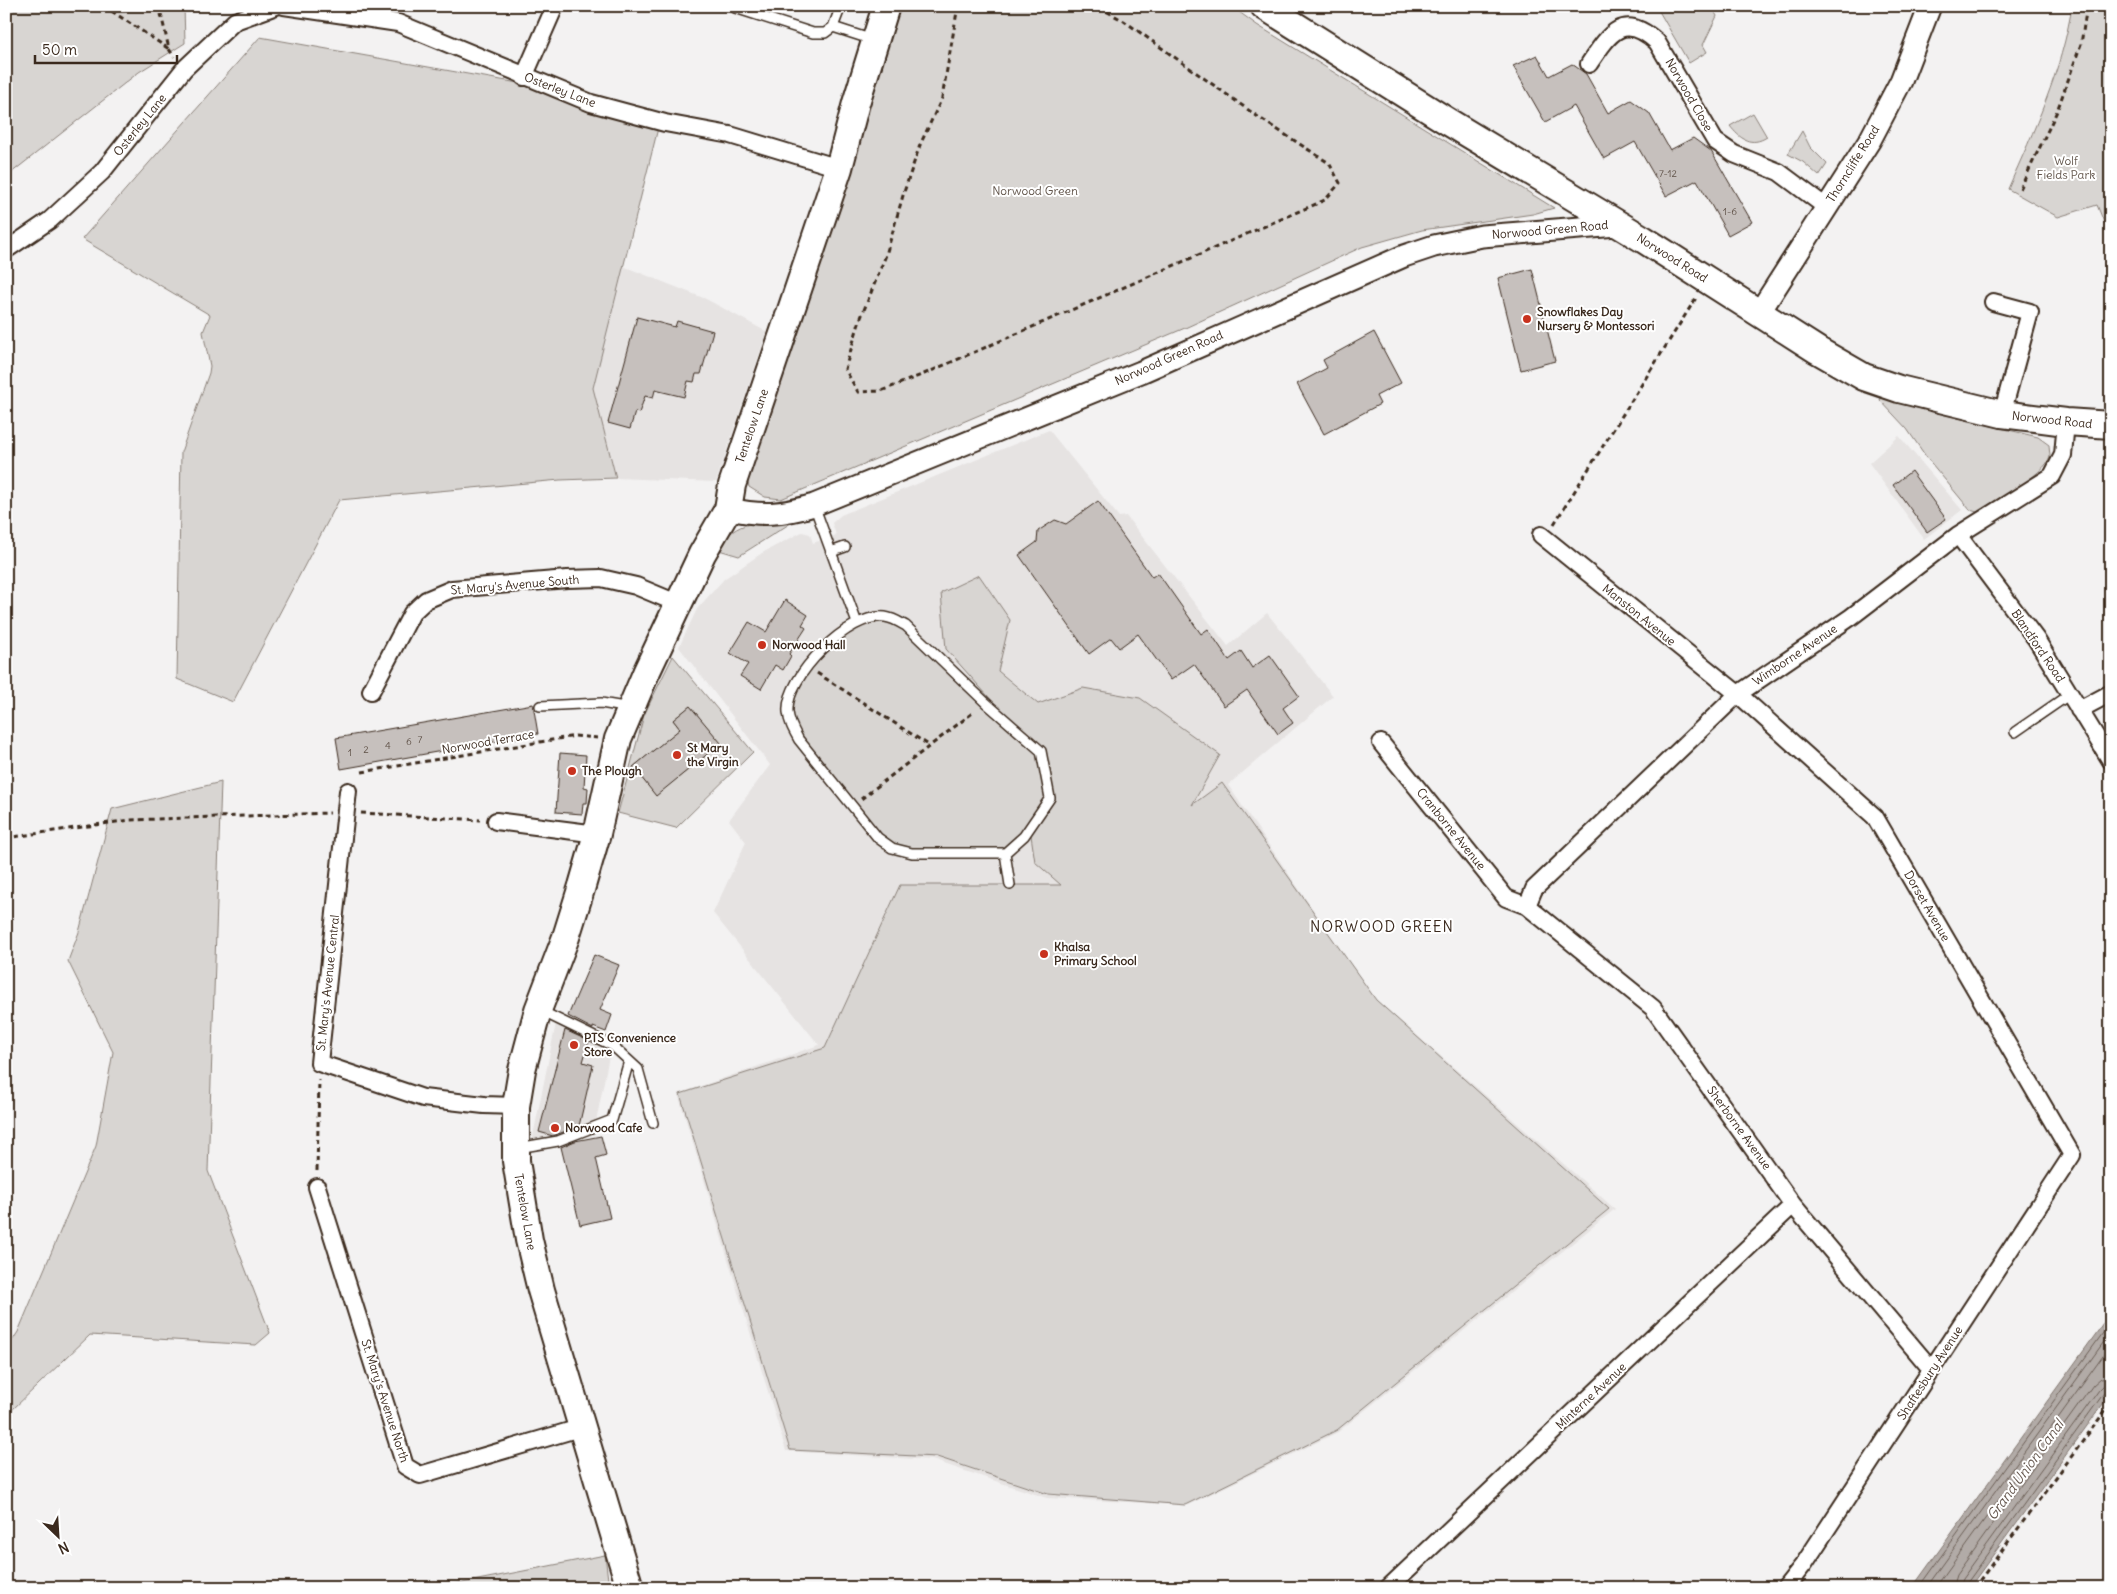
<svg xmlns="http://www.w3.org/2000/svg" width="2117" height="1594" font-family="Delius,sans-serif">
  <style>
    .built { fill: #e6e3e2 }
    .green { fill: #d8d5d2; stroke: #8a8078; fill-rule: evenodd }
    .water { fill: #b2aba7; stroke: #827770 }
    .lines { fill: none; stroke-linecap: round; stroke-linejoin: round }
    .shore { stroke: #6b5e55; stroke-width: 1 }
    .building { fill: #c6c0bd; stroke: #3b2a1e }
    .service-casing { stroke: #3b2a1e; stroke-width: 12 }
    .minor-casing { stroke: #3b2a1e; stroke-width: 20 }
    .tertiary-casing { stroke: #3b2a1e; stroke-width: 25 }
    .primary-casing { stroke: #3b2a1e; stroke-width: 30 }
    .path { stroke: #3b2a1e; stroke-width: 3; stroke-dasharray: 5 4; stroke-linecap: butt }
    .service { stroke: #fff; stroke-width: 9 }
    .minor { stroke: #fff; stroke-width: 16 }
    .tertiary { stroke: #fff; stroke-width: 21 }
    .primary { stroke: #fff; stroke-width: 26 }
    .poi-dot { fill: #c8321e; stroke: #fff; stroke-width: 2 }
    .labels { text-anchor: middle; stroke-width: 4; stroke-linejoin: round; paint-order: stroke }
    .number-label { font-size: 10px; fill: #5e5046 }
    .street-label { font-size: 12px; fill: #3b2a1e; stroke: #fff }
    .park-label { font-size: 12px; fill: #62554b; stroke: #fff }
    .poi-label { font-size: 12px; font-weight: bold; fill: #3b2a1e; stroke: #fff; text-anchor: start }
    .water-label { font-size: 14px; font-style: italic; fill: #65574e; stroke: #fff }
    .quarter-label { font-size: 15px; letter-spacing: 1px; fill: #3b2a1e; stroke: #fff }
  </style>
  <rect width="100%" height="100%" fill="#f3f2f2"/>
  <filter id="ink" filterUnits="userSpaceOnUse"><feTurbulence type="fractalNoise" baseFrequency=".02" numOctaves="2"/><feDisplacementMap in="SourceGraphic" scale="10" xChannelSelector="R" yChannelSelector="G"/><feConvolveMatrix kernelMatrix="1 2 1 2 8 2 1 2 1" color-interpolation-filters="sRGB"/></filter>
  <g filter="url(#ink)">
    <path class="built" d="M623 266 706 299 767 332 716 482 616 478 593 388Z
      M1049 430 1119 517 1126 516 1228 646 1267 613 1333 696 1228 785 1371 995 1615 1209 1338 1432 1188 1505 1047 1498 932 1460 786 1451 678 1094 819 1045 713 913 746 842 729 820 770 765 679 647 697 609 724 579 762 553 802 532 810 534 813 543 836 535 832 523 841 515Z
      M1899 436 1962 510 1924 539 1869 463Z
      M556 1023 588 1038 609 1056 594 1132 532 1141Z"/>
    <path class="green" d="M6 6H184L185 43 139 72 6 177Z
      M898 6H1231L1257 25 1554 208 1533 214 1422 230 1362 247 1185 328 781 499 765 497 749 487 746 474 801 325Z
      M1656 6H1711L1717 16 1703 45 1707 52 1689 63Z
      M2072 6H2111V239L2097 205 2058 217 2008 189C2034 130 2062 71 2072 6Z
      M260 37 518 83 658 128 593 388 616 478 560 480 339 500 233 702 177 679 181 452 209 373 210 366 203 332 210 315 82 239Z
      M1753 113 1767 137C1751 147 1740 139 1730 126Z
      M1802 131 1810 147 1827 164 1819 176 1803 162 1788 154Z
      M1882 396 1921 409 2038 437 2049 445C2049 448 2050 454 2050 457 2046 474 1992 502 1977 512L1970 510 1927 458 1907 429 1880 400Z
      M794 521 739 556 719 550C733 517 763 523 794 521Z
      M979 575 1010 620 998 671 1038 704 1083 688 1140 698 1220 755 1192 805 1222 783 1376 1000 1609 1209 1337 1430 1185 1505 1048 1494 937 1457 790 1450 680 1094 825 1048 900 885H1061L1035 862 1030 829 1005 853 892 848 799 740 787 711 806 666 857 623 896 620 1019 731 946 649 941 593Z
      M673 656 753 752 676 828 618 813 644 715ZM690 706 721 744 656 795 633 767 680 729 673 720Z
      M221 782 208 1171 270 1333 256 1345 90 1335 12 1410 6 1423V1350L18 1332 96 1146 113 1052 68 961 79 932 112 809Z
      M605 1555 609 1588H437Z"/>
    <path class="water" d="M2111 1313V1393L1969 1588H1912Z"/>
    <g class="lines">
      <path class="shore" d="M1918 1588 2111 1322
        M1926 1588 2111 1332
        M1935 1588 2111 1345
        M1952 1588 1956 1575 2093 1385 2101 1378 2111 1377
        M1959 1588 1962 1579 2099 1390 2104 1385 2111 1384
        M1966 1588 1967 1583 2104 1393 2111 1391"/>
    </g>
    <path class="building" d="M1537 55 1549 76 1572 64 1586 74 1608 113 1631 100 1649 113 1670 150 1693 138 1711 151 1752 222 1728 235 1697 180 1666 196 1635 142 1604 159 1574 106 1545 122 1513 66Z
      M1532 269 1555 361 1521 370 1498 278Z
      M637 317 675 327 677 321 713 331 701 374H696L694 382 688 381 684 397 655 390 653 398 645 396 639 413 635 412 630 429 608 423Z
      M1374 332 1401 383 1376 396 1380 404 1324 434 1297 384 1327 368 1323 360Z
      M1911 471 1946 519 1927 532 1893 485Z
      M1098 501 1152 577 1158 573 1201 634 1208 629 1229 660 1241 651 1252 668 1270 655 1299 696 1283 708 1293 723 1278 734 1247 690 1224 706 1194 664 1171 680 1138 634 1119 648 1111 638 1089 654 1019 555 1037 542 1038 531 1055 520 1066 524Z
      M785 600 808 615 802 625 806 628 789 654 791 656 783 670 775 665 761 689 740 676 748 664 730 653 749 622 766 632Z
      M533 704 538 734 341 769 336 738Z
      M690 706 721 743 656 796 633 767 680 729 673 720Z
      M560 753 586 755 584 787 588 788 587 803H583L582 814 556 812Z
      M594 955 619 965 600 1010 612 1015 606 1032 593 1027V1029L568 1016Z
      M565 1030 589 1041 583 1062 593 1065 579 1126 553 1136 539 1132Z
      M601 1136 606 1155 596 1158 610 1218 580 1225 561 1147 575 1141Z"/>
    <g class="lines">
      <g class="service-casing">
        <path id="service" d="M841 6 833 27 873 40
          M735 8 813 33H825L833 27
          M814 505 857 623
          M831 552 845 547
          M540 706 601 703 630 708
          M2015 732 2070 694
          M1005 853 1024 836 1050 798 1041 751 985 702 906 626C899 622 893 618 885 617 850 612 785 677 788 712 789 723 794 731 799 740L878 838 892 848 912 853H1005L1010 885
          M541 1011 613 1046 638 1069 653 1123
          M518 1148 558 1141 612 1120 629 1061"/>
      </g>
      <g class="minor-casing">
        <path id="minor" d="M284 6 398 23 591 103 665 123 730 135 839 168
          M1589 64C1609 34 1623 11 1657 42L1715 141 1734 154 1779 172 1826 207
          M524 77 555 6
          M6 250 50 220 102 172 184 69 235 21 276 6
          M1993 302 2030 312 2002 414
          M1541 535 1738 694 1875 817 2072 1155 1804 1564 1785 1588
          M1958 535 2036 639 2111 761
          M371 691 412 613 426 600 452 589 567 579 601 578 636 586 679 604
          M2079 710 2111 693
          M1381 743 1506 898 1527 906 1653 1008 1793 1205 1932 1370
          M348 791 319 1063 423 1098 484 1105 516 1106
          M496 821 597 834
          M1527 906 1534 889 1738 694 1851 617 1958 535 2052 476 2063 455 2066 422
          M317 1187 405 1466 420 1475 583 1427
          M1388 1588 1793 1205"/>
      </g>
      <g class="tertiary-casing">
        <path id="tertiary" d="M1759 313 1870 140 1901 81 1930 6
          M728 509C762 516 781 515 814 505L1141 372 1404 256 1434 246 1482 236 1617 225"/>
      </g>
      <g class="primary-casing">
        <path id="primary" d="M1264 6 1447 121 1643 239 1817 350 1864 377 1899 389 2002 414 2066 422 2111 425
          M630 1588 541 1290 529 1240 516 1161V1106L522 1070 538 1010 566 937 582 886 597 834 618 739 646 673 702 554 728 509 732 485 839 168 856 103 886 6"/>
      </g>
      <path class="path" d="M104 6 169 49
        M958 6 942 98 920 145 904 192 886 255 860 320 845 369 858 392 881 391 924 374 1325 200 1340 183 1329 163 1261 119 1124 21 1097 6
        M161 14 169 49 174 57
        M2020 189 2057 111 2081 44 2087 6
        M1554 524 1696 298
        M817 673 930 746
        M362 772 575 736 598 738
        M861 799 975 711
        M361 813 480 820
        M6 838 130 820 330 813
        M317 1171 319 1080
        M575 1588 597 1585
        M597 1588V1585L606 1584
        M1974 1588 2111 1403"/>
      <use href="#service" class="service"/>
      <use href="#minor" class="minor"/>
      <use href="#tertiary" class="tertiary"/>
      <use href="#primary" class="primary"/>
    </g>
  </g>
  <g class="poi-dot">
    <circle cx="1527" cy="319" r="5"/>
    <circle cx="762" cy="645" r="5"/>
    <circle cx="677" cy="755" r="5"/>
    <circle cx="572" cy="771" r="5"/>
    <circle cx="1044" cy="954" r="5"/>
    <circle cx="574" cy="1045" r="5"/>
    <circle cx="555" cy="1128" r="5"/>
  </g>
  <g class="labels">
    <g class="number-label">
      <text x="1668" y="177">7-12</text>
      <text x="1730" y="215">1-6</text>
      <text x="420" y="743">7</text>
      <text x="409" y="745">6</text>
      <text x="388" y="749">4</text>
      <text x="366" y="753">2</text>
      <text x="350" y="756">1</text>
    </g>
    <g class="street-label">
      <text transform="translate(560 90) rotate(21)" y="4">Osterley Lane</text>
      <text transform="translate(1689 95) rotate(60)" y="4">Norwood Close</text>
      <text transform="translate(140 125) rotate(-51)" y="4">Osterley Lane</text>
      <text transform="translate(1853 164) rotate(-58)" y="4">Thorncliffe Road</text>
      <text transform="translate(1550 230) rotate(-5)" y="4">Norwood Green Road</text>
      <text transform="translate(1672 258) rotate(32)" y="4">Norwood Road</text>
      <text transform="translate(1169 358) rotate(-24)" y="4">Norwood Green Road</text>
      <text transform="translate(2052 420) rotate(6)" y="4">Norwood Road</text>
      <text transform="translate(752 426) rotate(-71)" y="4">Tentelow Lane</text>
      <text transform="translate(515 585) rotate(-5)" y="4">St. Mary's Avenue South</text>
      <text transform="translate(1639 615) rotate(39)" y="4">Manston Avenue</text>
      <text transform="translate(2038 646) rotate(56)" y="4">Blandford Road</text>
      <text transform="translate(1795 655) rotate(-34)" y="4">Wimborne Avenue</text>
      <text transform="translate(488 742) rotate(-10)" y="4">Norwood Terrace</text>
      <text transform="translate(1451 829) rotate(51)" y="4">Cranborne Avenue</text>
      <text transform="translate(1927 906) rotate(60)" y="4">Dorset Avenue</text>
      <text transform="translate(328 983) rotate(-84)" y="4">St. Mary's Avenue Central</text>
      <text transform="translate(1739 1128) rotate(54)" y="4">Sherborne Avenue</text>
      <text transform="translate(525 1212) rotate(80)" y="4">Tentelow Lane</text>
      <text transform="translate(1930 1373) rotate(-57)" y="4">Shaftesbury Avenue</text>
      <text transform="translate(1591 1396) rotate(-43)" y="4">Minterne Avenue</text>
      <text transform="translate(385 1401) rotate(72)" y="4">St. Mary's Avenue North</text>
    </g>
    <g class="park-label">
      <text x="2066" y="165">Wolf<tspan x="2066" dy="14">Fields Park</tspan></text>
      <text x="1035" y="195">Norwood Green</text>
    </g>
    <g class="poi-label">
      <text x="1537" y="316">Snowflakes Day<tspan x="1537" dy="14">Nursery &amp; Montessori</tspan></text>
      <text x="772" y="649">Norwood Hall</text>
      <text x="687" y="752">St Mary<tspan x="687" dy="14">the Virgin</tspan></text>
      <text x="582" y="775">The Plough</text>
      <text x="1054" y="951">Khalsa<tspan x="1054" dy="14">Primary School</tspan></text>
      <text x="584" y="1042">PTS Convenience<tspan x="584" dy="14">Store</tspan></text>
      <text x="565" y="1132">Norwood Cafe</text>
    </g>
    <g class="water-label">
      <text transform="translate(2025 1470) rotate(-54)" y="5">Grand Union Canal</text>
    </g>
    <g class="quarter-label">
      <text x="1382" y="932">NORWOOD GREEN</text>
    </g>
  </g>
  <rect width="2117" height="1594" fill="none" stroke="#fff" stroke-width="25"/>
  <rect x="12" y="12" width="2092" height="1569" fill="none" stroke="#3b2a1e" stroke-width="2" filter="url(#ink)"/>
  <g transform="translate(58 1536) rotate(155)" stroke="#ffffff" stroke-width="4" paint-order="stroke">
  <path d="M0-4L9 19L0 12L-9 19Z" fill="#3b2a1e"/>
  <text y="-8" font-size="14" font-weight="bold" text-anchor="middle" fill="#3b2a1e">N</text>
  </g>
  <path d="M35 55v8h142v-8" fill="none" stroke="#3b2a1e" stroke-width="2.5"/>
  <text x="42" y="55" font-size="15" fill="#3b2a1e" stroke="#ffffff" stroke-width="4" paint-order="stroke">50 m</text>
</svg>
